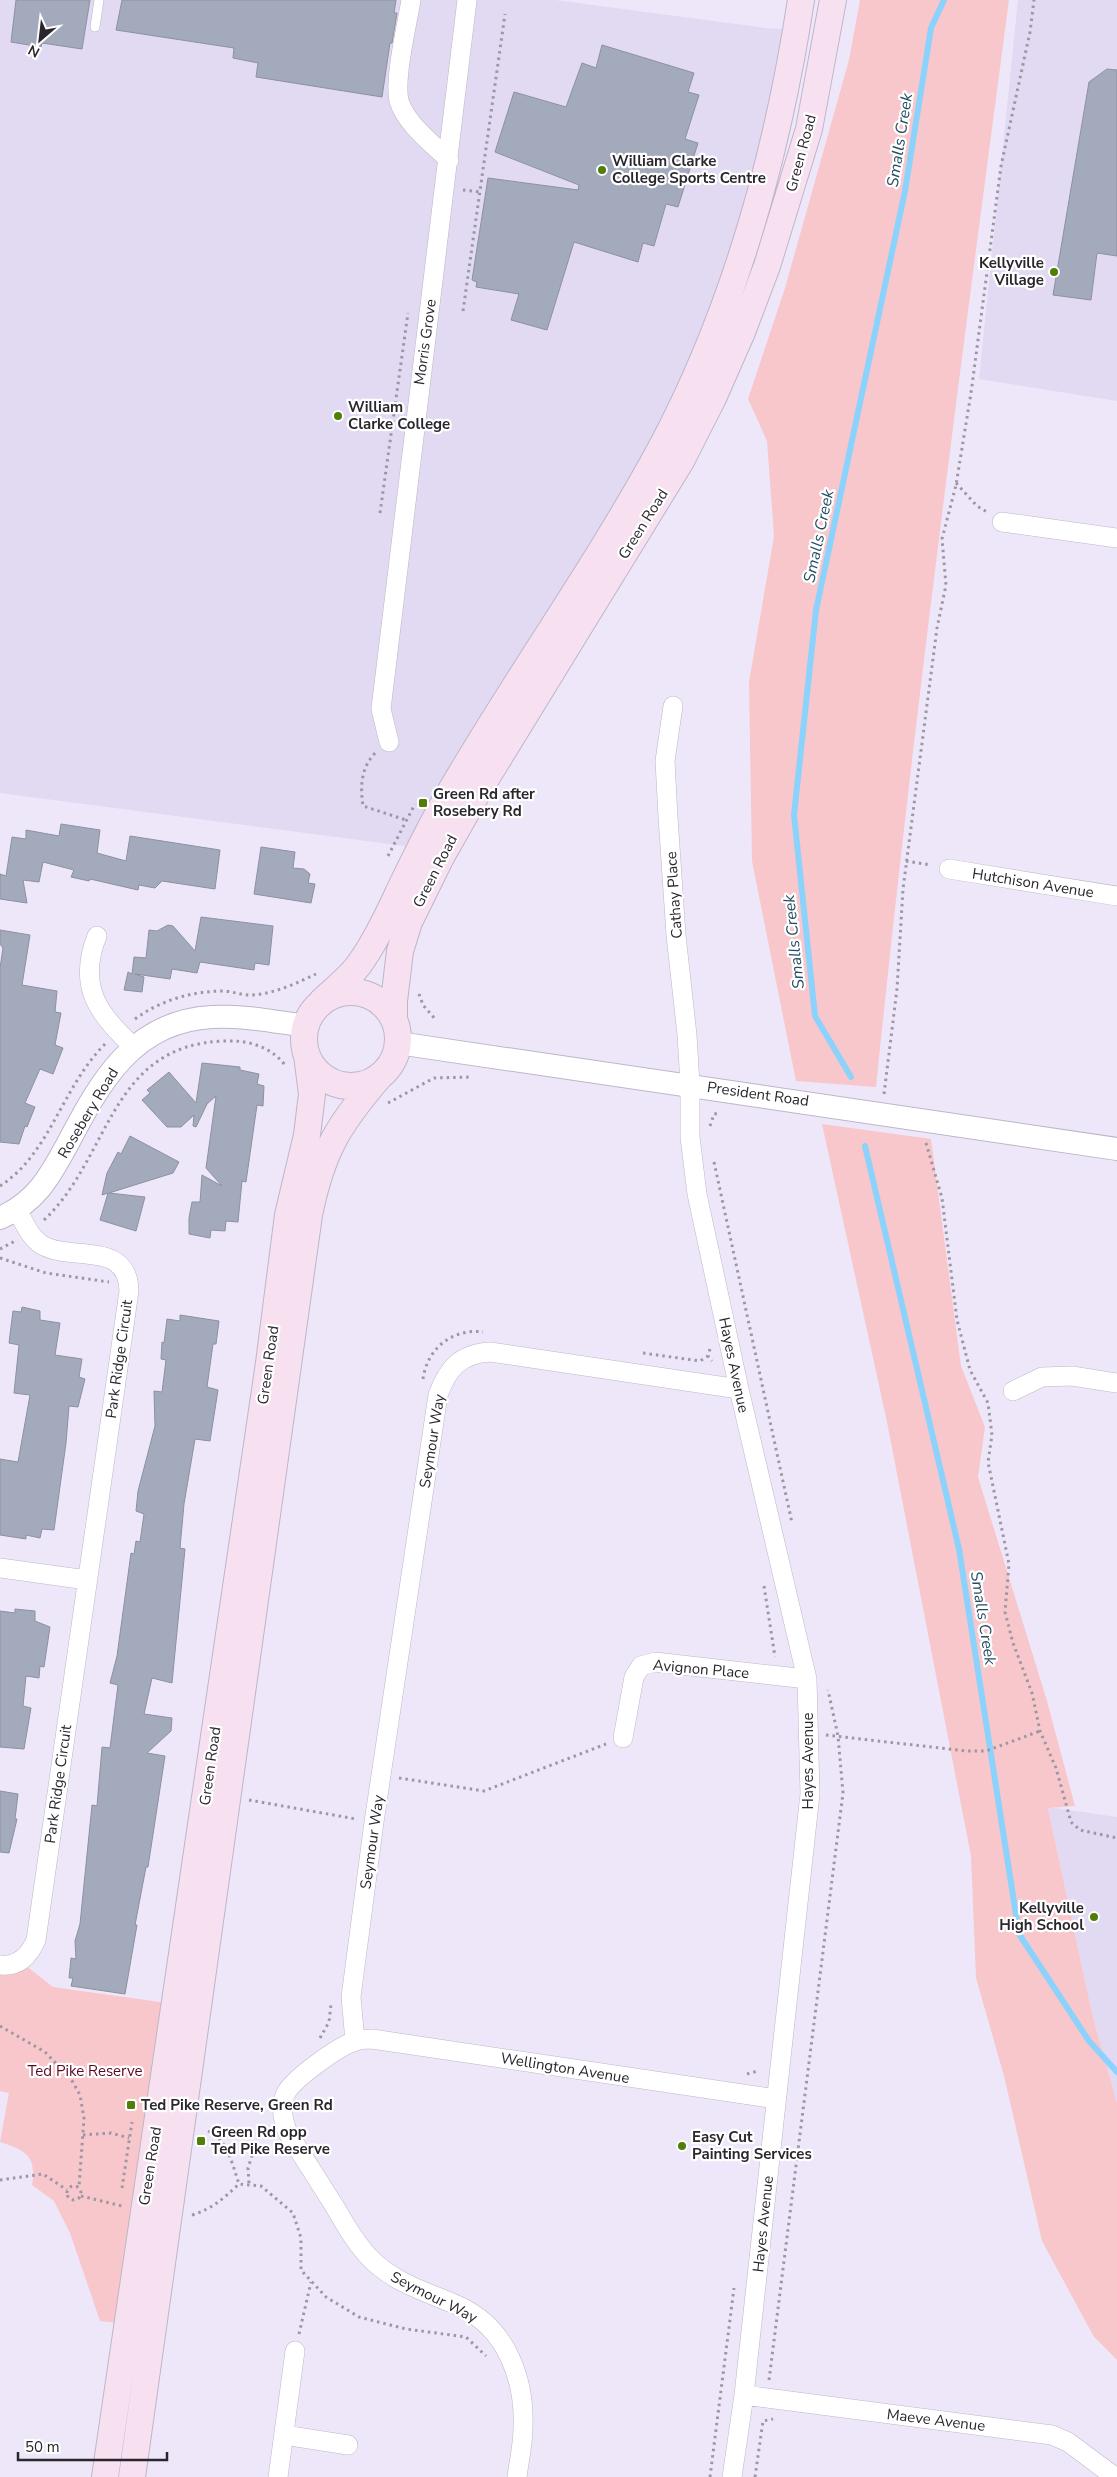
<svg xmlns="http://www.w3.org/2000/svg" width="1117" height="2477" font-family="'Nunito Sans',sans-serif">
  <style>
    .built { fill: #e2d9f2 }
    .green { fill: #f7c7cc }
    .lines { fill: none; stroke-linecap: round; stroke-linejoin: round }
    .stream { stroke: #8bd3fc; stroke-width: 6 }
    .building { fill: #a3aabb; stroke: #8b91a2 }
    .service-casing { stroke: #bdb6c8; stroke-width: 10 }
    .minor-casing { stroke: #bdb6c8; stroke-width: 20 }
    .tertiary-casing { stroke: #bdb6c8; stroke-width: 24 }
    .secondary-casing { stroke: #bdb6c8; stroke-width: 28 }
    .path { stroke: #9c97a4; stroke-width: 3; stroke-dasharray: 2.5 4; stroke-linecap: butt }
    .service { stroke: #fff; stroke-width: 9 }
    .minor { stroke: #fff; stroke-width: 19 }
    .tertiary { stroke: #fff; stroke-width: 22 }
    .secondary { stroke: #f7e1f1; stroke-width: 26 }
    .poi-dot { fill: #4f7e09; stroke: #fff; stroke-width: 2 }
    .labels { text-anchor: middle; stroke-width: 4.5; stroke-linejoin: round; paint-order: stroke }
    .street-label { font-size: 15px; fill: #29262d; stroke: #fff }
    .poi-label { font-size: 15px; font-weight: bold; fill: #29262d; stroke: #fff; text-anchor: start }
    .park-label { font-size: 15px; fill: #5c0721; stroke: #fff }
    .water-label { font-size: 16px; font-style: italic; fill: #234c61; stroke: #fff }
  </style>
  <rect width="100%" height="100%" fill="#eee7f9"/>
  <path class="built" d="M0 0H555L765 28 797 30 717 324 420 848 0 793Z
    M1018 0H1117V401L979 379Z
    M1048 1807 1117 1817V2103L1093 2018Z"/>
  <path class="green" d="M860 0H1009C961 362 913 724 876 1087L796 1081 752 861 749 682 774 536 767 441 748 399 785 288 849 60Z
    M822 1124 931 1139 961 1366 985 1427 978 1477 1047 1701 1075 1806 1048 1808 1093 2018 1117 2103V2360L1094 2337 1042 2241 1004 2076 976 1978 971 1856 887 1422Z
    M20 1961 53 1987 174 2004 127 2324 100 2321 70 2233 54 2201 32 2185C37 2156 25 2150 0 2142L9 2093 0 2091V1965Z"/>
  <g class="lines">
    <path class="stream" d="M851 1077 815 1016 794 815 816 610 905 191 931 28 944 0
      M865 1146 959 1549 1019 1934 1089 2041 1117 2072"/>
  </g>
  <path class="building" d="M16 0H90L82 49 42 43 41 47 11 42Z
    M122 0H396L394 13H397L392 43H390L382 97 256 77 258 63 233 58 234 48 116 30Z
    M602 45 694 73 688 92 699 95 685 139 698 143 678 207 666 204 654 246 643 243 638 262 574 242 547 330 511 320 519 294 476 287 477 282 472 280 488 178 578 190 579 185 495 152 514 92 566 107 582 63 596 68Z
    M1107 69 1117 70V256L1097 253 1091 300 1053 295 1089 82Z
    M61 824 100 830 97 853 126 861 130 836 220 850 215 889 162 881 155 888 139 885 138 890 90 879 89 881 71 877 74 870 43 862 39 882 23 880 27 903 0 899V874L6 876 12 837 26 839V830L59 836Z
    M261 847 295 852 293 868 304 869 310 874 308 883 315 884 311 903 254 894Z
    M201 917 273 926 269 965 255 963 254 970 200 962 197 973 172 969 170 979 135 974 144 977 142 992 124 990 128 972 132 974 134 957 146 958 149 930 157 931 168 925 173 926 195 951Z
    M0 930 30 935 22 985 57 991 55 1012 61 1013 55 1045 63 1048 53 1074 40 1069 25 1103 35 1107 27 1127 25 1126 19 1144 0 1142V968L3 948 0 944Z
    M202 1063 240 1067V1070L259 1074 257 1084 264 1086 263 1106 257 1105 246 1182 242 1181 238 1222 226 1221 225 1231 211 1230 210 1238 189 1234V1218L192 1202H200L202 1175 222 1186 206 1168 216 1096 207 1104 196 1127 193 1126 194 1115 181 1127H167L142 1100 150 1093 147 1090 169 1072 196 1103Z
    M130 1136 179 1162 173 1173 109 1193 145 1197 136 1231 100 1220 108 1193 102 1195 107 1173 118 1152 121 1154Z
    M22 1307 40 1311V1320L60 1323 55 1355 82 1359 79 1377 85 1379 78 1407 69 1406 66 1443 54 1530 42 1529 40 1538 26 1535V1539L0 1535V1459L18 1462 30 1395 14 1393 19 1345 9 1343 13 1311 21 1312Z
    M180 1315 219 1321 216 1344H213L207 1387 218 1390 210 1441 195 1439 184 1504 180 1548 185 1549 172 1683 152 1678 144 1714 172 1718 171 1731 147 1753 165 1756 148 1867H146L135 1925H137L125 1994 71 1986 73 1978H69L71 1958 76 1959 75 1941 80 1924 92 1805 97 1806 102 1747 110 1748 118 1685 110 1683 117 1656 131 1553 134 1554 136 1541 140 1542 144 1514 136 1511 138 1491 155 1426 154 1391 162 1392 166 1360 161 1359 162 1342 164 1343 167 1319 180 1321Z
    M15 1609 35 1611V1621L50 1627 44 1667 40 1666 39 1678 26 1676 23 1706 31 1708 24 1749 0 1747V1611L15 1613Z
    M0 1791 18 1794 15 1819H17L9 1853 0 1852Z"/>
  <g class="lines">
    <g class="service-casing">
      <path id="service" d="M95 27 99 0"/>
    </g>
    <g class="minor-casing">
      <path id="minor" d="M411 0C407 25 394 78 399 101 406 124 433 144 449 160
        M1002 522 1117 538
        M673 706 665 761 668 817 676 935 687 1035 690 1084V1137L697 1194 739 1389 807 1679 810 1794 744 2395 732 2477
        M389 742 381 709C408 472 440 236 467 0
        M949 869 1117 896
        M97 936C77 986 98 1015 135 1048
        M1013 1391 1042 1377 1072 1376 1117 1383
        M0 1568 87 1580
        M623 1738 634 1677 641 1666 655 1662 807 1679
        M0 1965C18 1967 29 1956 36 1940L129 1291C128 1240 72 1262 42 1245 30 1238 24 1222 17 1210
        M355 2041 351 1997 374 1822 438 1395C448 1368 460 1354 490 1352L739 1389
        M744 2395 1052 2435 1068 2442 1115 2477
        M284 2435 348 2445
        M278 2477 295 2351
        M517 2477C519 2461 523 2444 523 2428 525 2380 507 2329 461 2307 431 2293 400 2286 374 2262 358 2247 346 2226 335 2207 319 2182 304 2158 288 2133 283 2121 280 2108 285 2095 291 2080 340 2045 356 2041 361 2039 367 2039 372 2039L776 2099"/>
    </g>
    <g class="tertiary-casing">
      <path id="tertiary" d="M398 1043 1117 1149
        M0 1218C36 1202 49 1178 67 1145 100 1082 133 1021 212 1017 243 1015 275 1022 306 1026"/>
    </g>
    <g class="secondary-casing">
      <path id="secondary" d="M304 1039a47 47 0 1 1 94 0a47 47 0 1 1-94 0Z
        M322 1001C334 990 348 979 358 966 377 940 390 910 404 881 420 848 437 814 456 782 522 670 598 564 660 450 735 310 777 156 801 0
        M394 1020V1001L400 951 409 922 441 857 476 795 681 461 713 398 742 332 767 266 809 129 833 0
        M105 2477 269 1363 288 1215 307 1135 312 1094 307 1055
        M132 2477 309 1215C322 1151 338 1125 380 1076"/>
    </g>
    <path class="path" d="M463 190 480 192
      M463 311 505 14
      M956 483 977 506 987 512
      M380 513 408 313
      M375 753C361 768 360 786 363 806L406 820
      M388 856 415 804
      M906 861 931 865
      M419 994 423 1005 436 1020
      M135 1019C161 1000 192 991 225 991 234 992 242 995 251 995 274 994 297 983 316 974
      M884 1094 897 989 903 889 937 628 946 585 942 539 956 485 971 393 1001 166 1030 32 1034 0
      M388 1103 434 1078 471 1077
      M710 1126 714 1114 720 1113
      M926 1143 942 1198 957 1320 970 1370 988 1403 992 1435 988 1462 1009 1564 1005 1612 1013 1643 1032 1693 1040 1731 1056 1768 1071 1822 1080 1830 1117 1838
      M714 1162 792 1523
      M0 1186C50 1154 62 1087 105 1044
      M44 1220C111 1157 109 1045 224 1041 248 1040 270 1046 285 1065
      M0 1249 15 1241
      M0 1258 46 1273 109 1282
      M710 1349 708 1356 712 1361
      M643 1353 700 1361 708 1356
      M423 1379C427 1349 452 1328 483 1332
      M764 1586 775 1657
      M826 1735 966 1751H986L1040 1731
      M399 1778 484 1791 606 1744
      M249 1800 356 1819
      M0 2026 45 2052 71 2079 80 2095 84 2118 79 2187
      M320 2038 329 2022 331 2004
      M747 2074 758 2071
      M208 2131C228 2140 232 2164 239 2184
      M83 2135 111 2133 129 2138
      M0 2180 43 2174 67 2190
      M249 2183 248 2168 263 2121
      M67 2193a7 7 0 1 1 14 0a7 7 0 1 1-14 0Z
      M122 2188 132 2122
      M81 2196 122 2206
      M192 2215C212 2209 224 2198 239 2184L261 2186 293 2213 301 2238V2270L326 2297 359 2317 406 2329 466 2337 486 2356
      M299 2334 311 2282
      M769 2380 843 1793 838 1736 828 1690
      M710 2477 734 2288
      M755 2477 763 2421 773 2419"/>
    <use href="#service" class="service"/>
    <use href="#minor" class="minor"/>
    <use href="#tertiary" class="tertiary"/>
    <use href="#secondary" class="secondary"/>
  </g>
  <g class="poi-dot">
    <circle cx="602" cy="170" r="5"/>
    <circle cx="1054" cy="272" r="5"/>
    <circle cx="338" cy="416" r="5"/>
    <rect x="418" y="798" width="10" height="10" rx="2.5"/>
    <circle cx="1094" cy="1917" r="5"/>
    <rect x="126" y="2100" width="10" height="10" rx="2.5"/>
    <rect x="196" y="2136" width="10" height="10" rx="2.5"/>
    <circle cx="682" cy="2146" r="5"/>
  </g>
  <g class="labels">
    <g class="street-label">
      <text transform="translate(801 153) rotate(-75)" y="5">Green Road</text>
      <text transform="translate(425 342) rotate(-82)" y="5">Morris Grove</text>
      <text transform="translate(643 524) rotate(-58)" y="5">Green Road</text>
      <text transform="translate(435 871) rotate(-63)" y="5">Green Road</text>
      <text transform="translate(1033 883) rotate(9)" y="5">Hutchison Avenue</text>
      <text transform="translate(674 895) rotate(-94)" y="5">Cathay Place</text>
      <text transform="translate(758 1094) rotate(8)" y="5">President Road</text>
      <text transform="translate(88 1113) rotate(-59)" y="5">Rosebery Road</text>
      <text transform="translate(119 1359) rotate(-82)" y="5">Park Ridge Circuit</text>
      <text transform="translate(268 1365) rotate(-82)" y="5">Green Road</text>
      <text transform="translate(734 1365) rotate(78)" y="5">Hayes Avenue</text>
      <text transform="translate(432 1441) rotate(-81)" y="5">Seymour Way</text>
      <text transform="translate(701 1669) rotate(5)" y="5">Avignon Place</text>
      <text transform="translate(808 1761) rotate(-90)" y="5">Hayes Avenue</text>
      <text transform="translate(210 1766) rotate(-82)" y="5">Green Road</text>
      <text transform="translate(58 1784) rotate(-82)" y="5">Park Ridge Circuit</text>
      <text transform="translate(372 1842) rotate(-82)" y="5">Seymour Way</text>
      <text transform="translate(565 2068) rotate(9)" y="5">Wellington Avenue</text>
      <text transform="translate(150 2166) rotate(-81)" y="5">Green Road</text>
      <text transform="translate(763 2224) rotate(-84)" y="5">Hayes Avenue</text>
      <text transform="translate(434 2297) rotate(27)" y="5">Seymour Way</text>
      <text transform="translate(936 2420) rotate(7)" y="5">Maeve Avenue</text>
    </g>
    <g class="poi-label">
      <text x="612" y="166">William Clarke<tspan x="612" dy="17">College Sports Centre</tspan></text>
      <text x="1044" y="268" text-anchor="end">Kellyville<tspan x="1044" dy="17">Village</tspan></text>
      <text x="348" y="412">William<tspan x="348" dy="17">Clarke College</tspan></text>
      <text x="433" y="799">Green Rd after<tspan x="433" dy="17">Rosebery Rd</tspan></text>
      <text x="1084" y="1913" text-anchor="end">Kellyville<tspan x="1084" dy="17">High School</tspan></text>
      <text x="141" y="2110">Ted Pike Reserve, Green Rd</text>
      <text x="211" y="2137">Green Rd opp<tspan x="211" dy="17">Ted Pike Reserve</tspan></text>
      <text x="692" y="2142">Easy Cut<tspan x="692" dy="17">Painting Services</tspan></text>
    </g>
    <g class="park-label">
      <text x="85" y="2076">Ted Pike Reserve</text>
    </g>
    <g class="water-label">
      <text transform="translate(899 140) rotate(-81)" y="6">Smalls Creek</text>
      <text transform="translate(818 536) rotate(-78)" y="6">Smalls Creek</text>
      <text transform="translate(793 942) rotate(-96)" y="6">Smalls Creek</text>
      <text transform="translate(984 1618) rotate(81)" y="6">Smalls Creek</text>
    </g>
  </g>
  <g transform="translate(40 40) rotate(208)" stroke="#ffffff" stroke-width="4" paint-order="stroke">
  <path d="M0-4L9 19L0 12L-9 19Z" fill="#29262d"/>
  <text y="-8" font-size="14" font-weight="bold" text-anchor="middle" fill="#29262d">N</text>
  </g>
  <path d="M18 2452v8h149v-8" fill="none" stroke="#29262d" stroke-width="2.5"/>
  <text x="25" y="2452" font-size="15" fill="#29262d" stroke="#ffffff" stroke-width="4" paint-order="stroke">50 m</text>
</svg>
